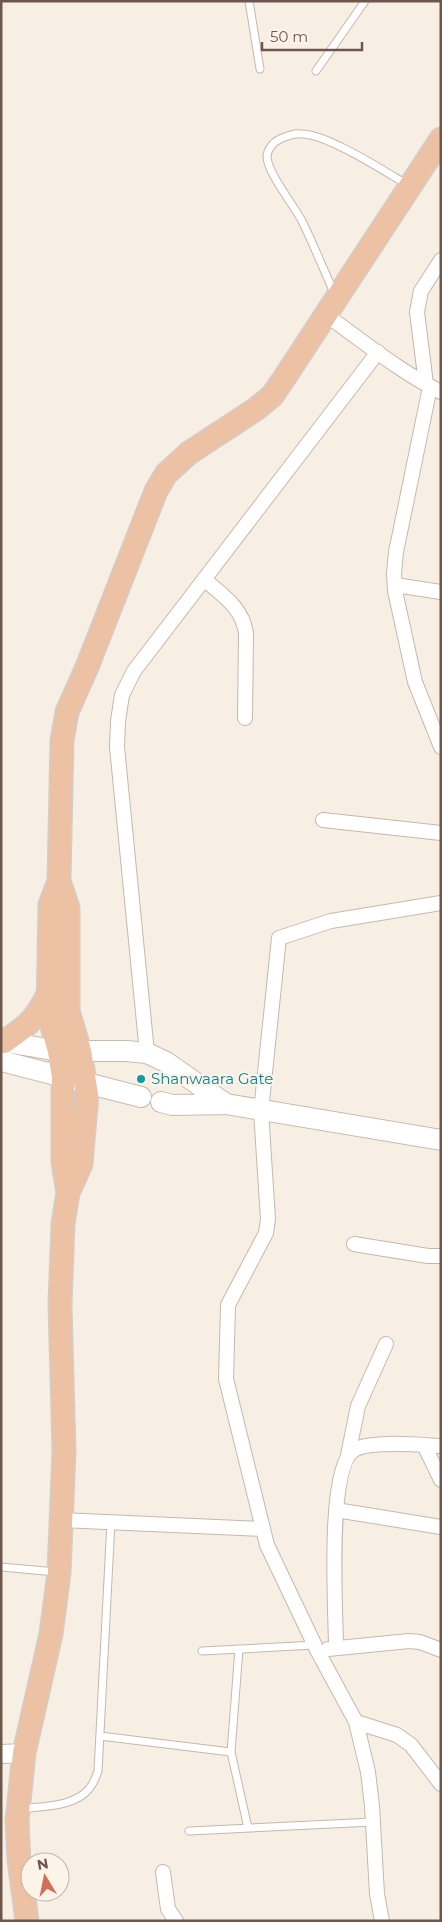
<svg xmlns="http://www.w3.org/2000/svg" width="442" height="1922" font-family="Montserrat,sans-serif">
  <style>
    .lines { fill: none; stroke-linecap: round; stroke-linejoin: round }
    .service-casing { stroke: #c7b7ac; stroke-width: 9 }
    .minor-casing { stroke: #c7b7ac; stroke-width: 16 }
    .tertiary-casing { stroke: #c7b7ac; stroke-width: 20 }
    .secondary-casing { stroke: #ccb9ad; stroke-width: 22 }
    .trunk-casing { stroke: #d3cdca; stroke-width: 25 }
    .service { stroke: #fff; stroke-width: 7 }
    .minor { stroke: #fff; stroke-width: 14 }
    .tertiary { stroke: #fff; stroke-width: 18 }
    .secondary { stroke: #fff; stroke-width: 20 }
    .trunk { stroke: #ecc1a4; stroke-width: 22 }
    .culture-dot { fill: #0f9aa8; stroke: #fcf4e9; stroke-width: 2 }
    .labels { text-anchor: middle; stroke-width: 4.5; stroke-linejoin: round; paint-order: stroke }
    .culture-label { font-size: 15px; fill: #0d838f; stroke: #fcf4e9; text-anchor: start }
  </style>
  <rect width="100%" height="100%" fill="#f8efe4"/>
  <g class="lines">
    <g class="service-casing">
      <path id="service" d="M249 1 260 69
        M316 71 365 1
        M334 293C324 270 314 246 303 223 294 205 268 174 267 157 267 150 273 142 280 139 287 136 294 133 302 134 327 134 384 171 408 185
        M1 1567 56 1572
        M239 1649 231 1752 248 1828
        M202 1651 315 1645
        M100 1736 231 1752
        M21 1809C43 1806 74 1807 89 1789 93 1784 96 1777 98 1771L111 1522
        M189 1831 373 1822"/>
    </g>
    <g class="minor-casing">
      <path id="minor" d="M326 315C363 341 400 372 441 392
        M426 384 417 312 421 291 441 260
        M430 387 396 552 394 573 395 591 415 682 441 747
        M204 579C223 596 242 607 246 633L245 718
        M395 585 441 592
        M323 820 441 833
        M441 903 331 921 279 938 261 1111 268 1219 266 1233 228 1305 226 1379 267 1545 317 1650 356 1722 397 1735 411 1745 441 1784
        M147 1053 117 747 118 721 122 695 134 671 378 352
        M354 1244 428 1256H441
        M424 1445 441 1480
        M348 1455 358 1406 386 1344
        M336 1510 441 1527
        M61 1520 263 1529
        M336 1648C336 1615 326 1467 354 1450 370 1440 421 1445 441 1446
        M328 1649 409 1641 420 1642 441 1650
        M356 1722 368 1772 372 1806 377 1894 382 1921
        M163 1872 168 1909 176 1921"/>
    </g>
    <g class="tertiary-casing">
      <path id="tertiary" d="M1 1754 24 1753"/>
    </g>
    <g class="secondary-casing">
      <path id="secondary" d="M1 1041 59 1051H126L147 1053 166 1062 226 1104
        M1 1061 141 1097
        M161 1102 172 1105 226 1104 441 1140"/>
    </g>
    <g class="trunk-casing">
      <path id="trunk" d="M4 1042C28 1025 35 1021 48 994
        M68 1193 63 1162V1077L59 1051 48 1012 50 905 59 881 62 741 67 712 87 667 156 491 166 474 189 453 256 409 272 396 283 380 441 139
        M27 1921 19 1860 17 1821 24 1753 51 1634 59 1573 64 1451 60 1304 63 1224 68 1193 81 1164 87 1095 80 1051 68 1011V908L59 881"/>
    </g>
    <use href="#service" class="service"/>
    <use href="#minor" class="minor"/>
    <use href="#tertiary" class="tertiary"/>
    <use href="#secondary" class="secondary"/>
    <use href="#trunk" class="trunk"/>
  </g>
  <circle class="culture-dot" cx="141" cy="1079" r="5"/>
  <g class="labels">
    <g class="culture-label">
      <text x="151" y="1084">Shanwaara Gate</text>
    </g>
  </g>
  <rect width="442" height="1922" fill="none" stroke="#6d574d" stroke-width="5"/>
  <g transform="translate(45 1877) rotate(350)"><circle r="24" fill="#fcf4e9" stroke="#c3b5ab"/>
  <path d="M0-4L9 19L0 12L-9 19Z" fill="#d26f59"/>
  <text y="-8" font-size="14" font-weight="bold" text-anchor="middle" fill="#6d574d">N</text>
  </g>
  <path d="M262 42v8h100v-8" fill="none" stroke="#6d574d" stroke-width="2.5"/>
  <text x="270" y="42" font-size="15" fill="#6d574d" stroke="#fcf4e9" stroke-width="4" paint-order="stroke">50 m</text>
</svg>
